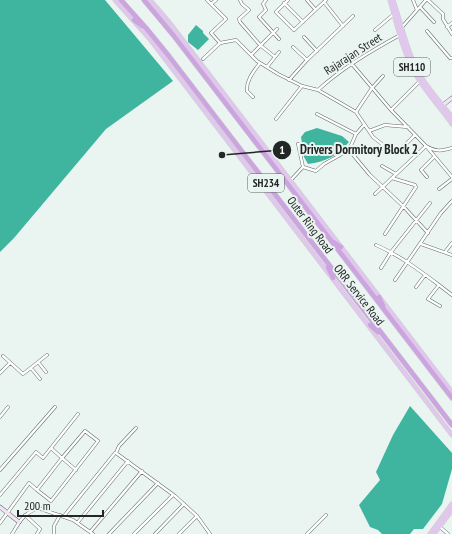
<svg xmlns="http://www.w3.org/2000/svg" width="452" height="534" font-family="'PT Sans Narrow',sans-serif">
  <style>
    .water { fill: #3fb59f }
    .lines { fill: none; stroke-linecap: round; stroke-linejoin: round }
    .street-casing { stroke: #626b69; stroke-width: 3.5 }
    .secondary-casing { stroke: #626b69; stroke-width: 4.5 }
    .primary-casing { stroke: #cecfcf; stroke-width: 5 }
    .highway-casing { stroke: #cecfcf; stroke-width: 5.5 }
    .street { stroke: #fff; stroke-width: 2.5 }
    .secondary { stroke: #f0e4f5; stroke-width: 3.5 }
    .primary { stroke: #e0c8ec; stroke-width: 4 }
    .highway { stroke: #cca4df; stroke-width: 4.5 }
    .labels { text-anchor: middle; stroke-width: 4; stroke-linejoin: round; paint-order: stroke }
    .shield { fill: #eaf4f1; stroke: #5e6462; stroke-width: 1 }
    .shield-label { font-size: 11px; font-weight: bold; fill: #222625 }
    .street-label { font-size: 12px; fill: #222625; stroke: #eaf4f1 }
    .leader { fill: none; stroke: #222625; stroke-width: 1.5 }
    .callout-dot { fill: #222625; stroke: #eaf4f1; stroke-width: 1.5 }
    .mark-label { font-size: 12px; text-anchor: middle; font-weight: bold; fill: #fff }
    .callout-label { font-size: 13px; text-anchor: middle; font-weight: bold; fill: #222625; stroke: #eaf4f1; stroke-width: 4; stroke-linejoin: round; paint-order: stroke }
  </style>
  <rect width="100%" height="100%" fill="#eaf4f1"/>
  <path class="water" d="M0 0H105L173 81 106 129 14 238 0 252Z
    M196 25 203 31V33L209 39 198 50 188 42V35Z
    M317 128 342 136 349 142C338 155 326 162 308 164L304 157 301 137 305 132Z
    M410 406 452 453V469L442 504 423 529H414L410 534H382L378 530 370 527 359 505 380 480 376 472 393 435Z"/>
  <g class="lines">
    <g class="street-casing">
      <path id="street" d="M207 0 226 19 211 33 220 43
        M240 0 242 4 249 10 239 19 240 22 260 45 275 57
        M266 0 263 4 266 10 259 17 279 39
        M288 0 276 12 294 30 326 0
        M307 0 315 9
        M413 0 417 10
        M428 0 443 14V19L452 34
        M324 2 343 26
        M284 3 303 22
        M211 4 216 0
        M420 7 434 22
        M402 27 426 0
        M447 27 452 23
        M375 30 394 14
        M427 31 450 58H452
        M304 37 317 51
        M293 47 307 60
        M251 55 277 29
        M203 59 220 43 236 40 257 61 278 74 302 86 318 90 356 112 373 137 392 152 396 154 415 135
        M352 64 391 110 426 146C435 152 442 151 452 148
        M267 67 279 52
        M289 80 307 60 353 16
        M318 90C342 68 371 51 400 35
        M253 97 247 91C246 80 254 71 260 63
        M391 110 420 81
        M356 112 372 88 383 76
        M317 114 356 134 349 150 370 175 403 206 428 233
        M276 119 302 86
        M369 131 385 125 408 127
        M356 134 364 125
        M298 144 303 167
        M382 166 396 174
        M303 167 316 171 324 164 349 150
        M427 177 421 170 434 157
        M290 181 303 167
        M439 189 452 179
        M375 194 426 146 452 177
        M385 234 416 187 415 185 392 178
        M421 244 452 255
        M376 245C399 255 419 270 439 285L428 299 440 306
        M445 252 452 243
        M381 268 391 252 430 203
        M395 280 441 213 452 201
        M439 285 452 295
        M416 287 425 275
        M3 356 23 374 47 355
        M38 362 46 372
        M31 368 40 379
        M0 373 10 363
        M0 417 8 407
        M116 453 119 446 136 428
        M0 470 55 407
        M37 490 51 501 98 441 85 431 62 458 76 470
        M0 495 36 452 43 458 78 414
        M25 515 40 529 37 534
        M64 516 115 453H116L175 496 197 516 210 534
        M78 522 128 461
        M0 523 29 483 37 490 62 458 51 448
        M440 527 448 534
        M91 531 142 471
        M12 534C20 521 23 514 38 508L73 520 93 534
        M54 534V526L60 515
        M109 534 158 483
        M134 534 173 495
        M155 534 184 504
        M179 534 197 516
        M307 534 326 515"/>
    </g>
    <g class="secondary-casing">
      <path id="secondary" d="M443 105 452 98
        M0 507 19 522"/>
    </g>
    <g class="primary-casing">
      <path id="primary" d="M115 0 149 38 452 435
        M150 0 169 22 452 392
        M390 0C397 24 402 49 414 71 423 90 440 106 452 124
        M393 0C401 23 406 48 417 70 426 87 440 102 452 117
        M430 534 452 504
        M434 534 452 510"/>
    </g>
    <g class="highway-casing">
      <path id="highway" d="M121 0 146 28 168 55 452 425
        M144 0 174 36 452 398
        M134 20 142 26
        M332 241 341 247
        M328 267 333 278
        M379 297 383 306
        M370 325 378 332"/>
    </g>
    <use href="#street" class="street"/>
    <use href="#secondary" class="secondary"/>
    <use href="#primary" class="primary"/>
    <use href="#highway" class="highway"/>
  </g>
  <g class="labels">
    <g class="shield">
      <rect x="394" y="58" width="36" height="18" rx="3"/>
      <rect x="248" y="174" width="36" height="18" rx="3"/>
    </g>
    <g class="shield-label">
      <text x="412" y="71">SH110</text>
      <text x="266" y="187">SH234</text>
    </g>
    <g class="street-label">
      <text transform="translate(353 54) rotate(-33)" y="4">Rajarajan Street</text>
      <text transform="translate(310 225) rotate(53)" y="4">Outer Ring Road</text>
      <text transform="translate(359 295) rotate(52)" y="4">ORR Service Road</text>
    </g>
  </g>
  <path class="leader" d="M222 155L282 150"/>
  <g class="callout-dot">
    <circle cx="222" cy="155" r="4"/>
    <circle cx="282" cy="150" r="10"/>
  </g>
  <g class="mark-label">
    <text x="282" y="154">1</text>
  </g>
  <g class="callout-label">
    <text x="359" y="154">Drivers Dormitory Block 2</text>
  </g>
  <path d="M18 510v6h85v-6" fill="none" stroke="#222625" stroke-width="2"/>
  <text x="24" y="510" font-size="12" fill="#222625" stroke="#eaf4f1" stroke-width="3" paint-order="stroke">200 m</text>
</svg>
